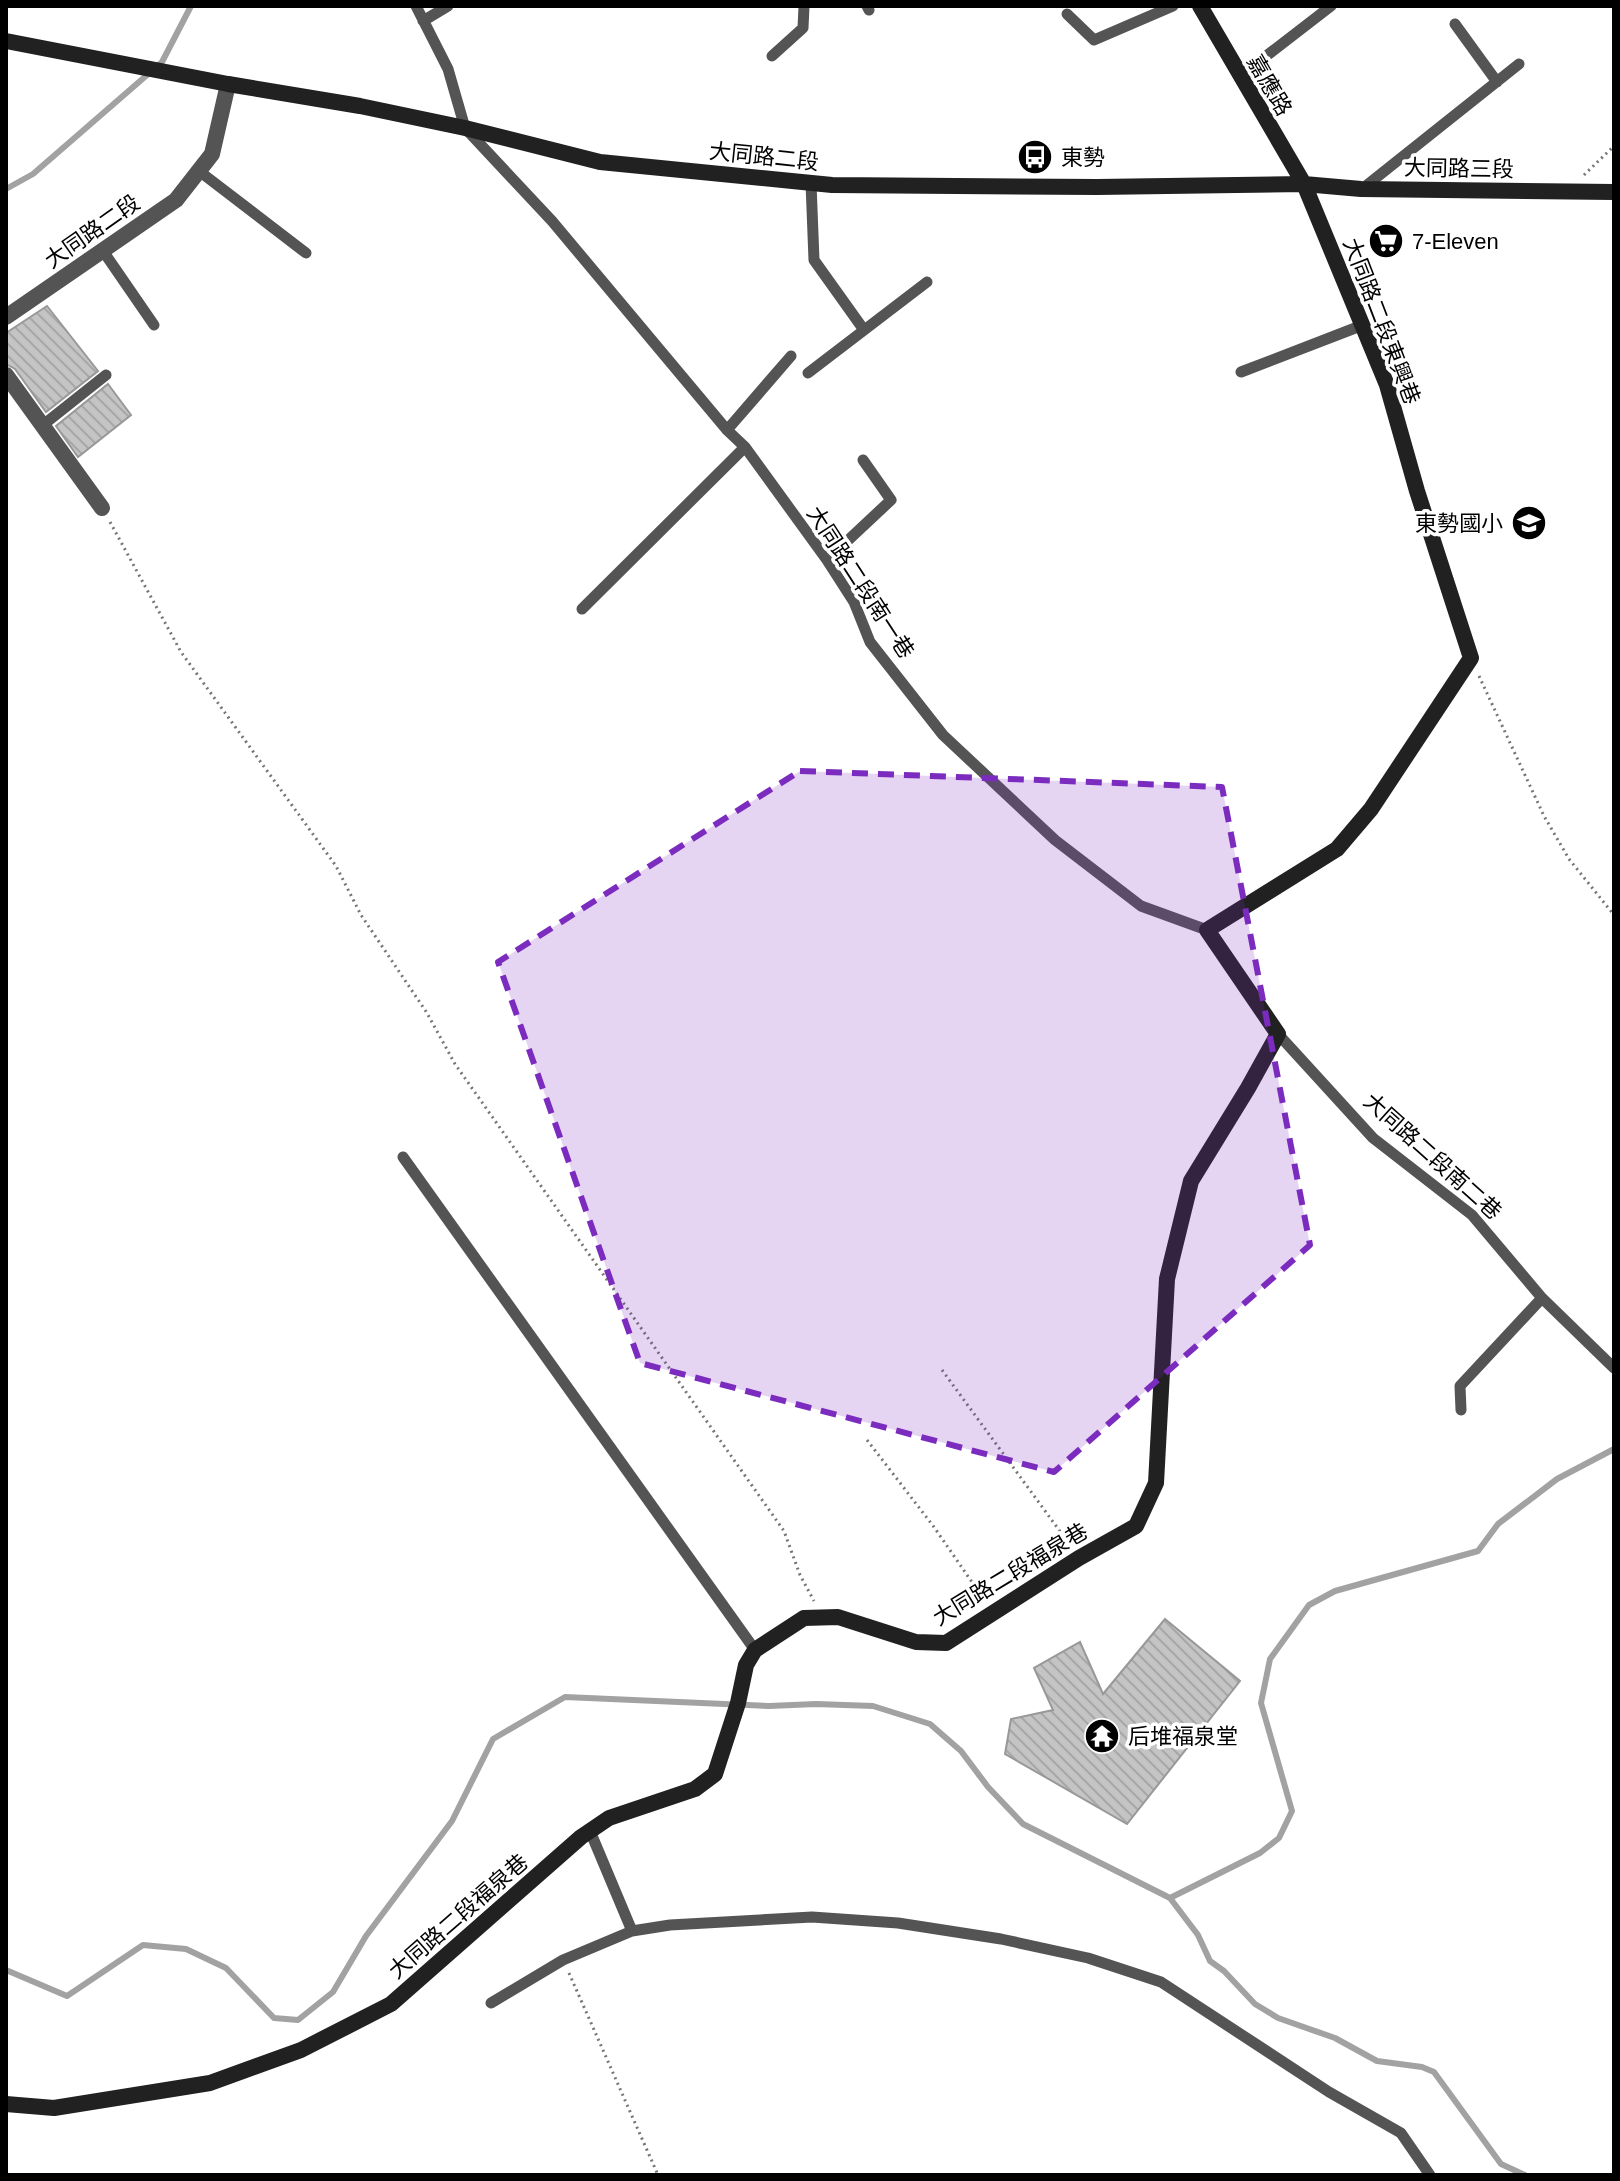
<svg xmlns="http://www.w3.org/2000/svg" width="1620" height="2181" font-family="Helvetica,'Noto Sans TC',sans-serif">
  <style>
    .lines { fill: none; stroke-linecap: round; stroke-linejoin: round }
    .stream { stroke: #a2a2a2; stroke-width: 6 }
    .building { fill: url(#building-back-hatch); stroke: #989898; stroke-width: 2 }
    .path { stroke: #767676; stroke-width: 3; stroke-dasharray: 2 4; stroke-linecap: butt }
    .lane { stroke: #545454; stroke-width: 11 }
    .street { stroke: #545454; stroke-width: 16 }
    .secondary { stroke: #212121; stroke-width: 16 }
    .marked { fill: #7b2cbf; fill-opacity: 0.2; stroke: #7b2cbf; stroke-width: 6; stroke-dasharray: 16 10; stroke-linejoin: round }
    .labels { text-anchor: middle; stroke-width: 7; stroke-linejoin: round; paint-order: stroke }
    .street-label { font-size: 22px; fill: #000; stroke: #fff }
    .poi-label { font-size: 22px; fill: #000; stroke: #fff; text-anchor: start }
  </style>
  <defs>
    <pattern id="building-back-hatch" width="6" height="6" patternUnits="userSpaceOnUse" patternTransform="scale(2)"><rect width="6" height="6" fill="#c4c4c4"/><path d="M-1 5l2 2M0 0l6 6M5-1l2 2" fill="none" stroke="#a7a7a7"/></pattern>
  </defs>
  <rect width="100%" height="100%" fill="#fff"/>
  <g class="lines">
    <path class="stream" d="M6 189 33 174 162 62 191 6
      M1170 1898 1260 1853 1279 1838 1292 1811 1261 1703 1270 1659 1309 1605 1335 1591 1478 1551 1498 1524 1557 1479 1614 1449
      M6 1970 67 1996 143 1945 186 1949 226 1968 274 2018 298 2020 333 1992 366 1936 452 1821 493 1739 565 1697 769 1706 816 1704 873 1706 930 1724 961 1751 988 1787 1023 1824 1170 1898 1198 1935 1210 1961 1224 1971 1255 2004 1278 2018 1335 2038 1377 2061 1422 2067 1434 2072 1501 2164 1525 2175"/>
  </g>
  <path class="building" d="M47 306 98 371 46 412 15 369 6 364V333Z
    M108 384 131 415 78 457 56 426Z
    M1165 1619 1240 1681 1127 1824 1005 1754 1011 1719 1053 1710 1034 1668 1080 1642 1103 1694Z"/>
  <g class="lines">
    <path class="path" d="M1584 175 1614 146
      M110 522 181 652 336 866 361 915 427 1013 455 1064 784 1531 800 1575 814 1601
      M1479 676 1544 816 1569 859 1614 915
      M942 1370 1070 1545
      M867 1440 934 1527 976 1588 988 1595
      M569 1973 658 2175"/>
    <path class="lane" d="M416 6 448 69 465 128 552 221 727 430 745 447 827 560 854 602 870 642 943 735 1055 840 1141 906 1207 930
      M867 6 869 10
      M1067 14 1094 40 1173 6
      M423 21 448 6
      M1455 24 1497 82
      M772 56 803 28 804 6
      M1239 77 1331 6
      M199 171 306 253
      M811 183 814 260 864 330
      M1362 189 1519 64
      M103 251 154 325
      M1241 372 1363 325
      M808 373 927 282
      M43 425 106 375
      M727 430 791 356
      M827 560 891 500 863 460
      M582 609 745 447
      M1278 1034 1373 1138 1472 1215 1542 1298 1614 1368
      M403 1157 755 1650
      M1461 1410 1460 1386 1542 1298
      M590 1831 632 1931
      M491 2003 563 1960 632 1931 670 1925 812 1917 898 1923 1001 1939 1088 1958 1161 1982 1329 2092 1401 2133 1430 2175"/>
    <path class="street" d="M6 317 176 200 212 154 228 84
      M6 375 102 508"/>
    <path class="secondary" d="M6 41 228 84 360 106 465 128 600 162 832 185 1097 187 1304 184 1361 189 1614 192
      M6 2104 54 2108 210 2083 301 2050 391 2004 581 1837 609 1818 695 1789 715 1774 738 1703 746 1665 755 1650 804 1618 838 1617 916 1642 946 1643 1079 1558 1136 1526 1156 1483 1167 1279 1191 1181 1248 1088 1278 1034 1207 930 1337 849 1371 809 1471 658 1417 491 1387 385 1304 184 1200 6"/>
  </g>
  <path class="marked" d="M800 771 1222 787 1310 1245 1054 1472 640 1363 498 962Z"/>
  <defs>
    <g id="bus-disc" transform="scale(1.8)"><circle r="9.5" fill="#000" stroke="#fff"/><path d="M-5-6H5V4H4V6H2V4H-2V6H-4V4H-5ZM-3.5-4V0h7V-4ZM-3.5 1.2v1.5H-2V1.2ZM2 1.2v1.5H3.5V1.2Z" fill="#fff"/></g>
    <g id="supermarket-disc" transform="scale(1.8)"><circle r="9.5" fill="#000" stroke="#fff"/><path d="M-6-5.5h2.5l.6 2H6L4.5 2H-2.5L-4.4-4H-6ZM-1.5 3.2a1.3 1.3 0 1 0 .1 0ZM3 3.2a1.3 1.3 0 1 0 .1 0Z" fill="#fff"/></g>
    <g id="school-disc" transform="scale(1.8)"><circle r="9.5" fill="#000" stroke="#fff"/><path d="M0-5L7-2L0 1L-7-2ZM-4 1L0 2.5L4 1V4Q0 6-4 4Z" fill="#fff"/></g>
    <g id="temple-disc" transform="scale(1.8)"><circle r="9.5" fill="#000" stroke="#fff"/><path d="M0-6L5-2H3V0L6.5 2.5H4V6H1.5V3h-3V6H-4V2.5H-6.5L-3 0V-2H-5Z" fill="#fff"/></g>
  </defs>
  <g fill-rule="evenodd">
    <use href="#bus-disc" x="1035" y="157"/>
    <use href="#supermarket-disc" x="1386" y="241"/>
    <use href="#school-disc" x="1529" y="523"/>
    <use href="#temple-disc" x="1102" y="1736"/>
  </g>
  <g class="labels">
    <g class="street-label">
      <text transform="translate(1270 85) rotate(60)" y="8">嘉應路</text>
      <text transform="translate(764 156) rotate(6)" y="8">大同路二段</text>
      <text transform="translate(1459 168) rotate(1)" y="8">大同路三段</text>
      <text transform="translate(92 231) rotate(-35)" y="8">大同路二段</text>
      <text transform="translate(1382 321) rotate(69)" y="8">大同路二段東興巷</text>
      <text transform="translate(861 582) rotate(57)" y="8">大同路二段南一巷</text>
      <text transform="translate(1433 1156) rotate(42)" y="8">大同路二段南二巷</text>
      <text transform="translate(1010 1574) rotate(-31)" y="8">大同路二段福泉巷</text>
      <text transform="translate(458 1916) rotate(-41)" y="8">大同路二段福泉巷</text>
    </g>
    <g class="poi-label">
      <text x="1061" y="165">東勢</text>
      <text x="1412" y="249">7-Eleven</text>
      <text x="1503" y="531" text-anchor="end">東勢國小</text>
      <text x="1128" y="1744">后堆福泉堂</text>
    </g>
  </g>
  <rect width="1620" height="2181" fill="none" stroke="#000000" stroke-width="16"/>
</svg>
